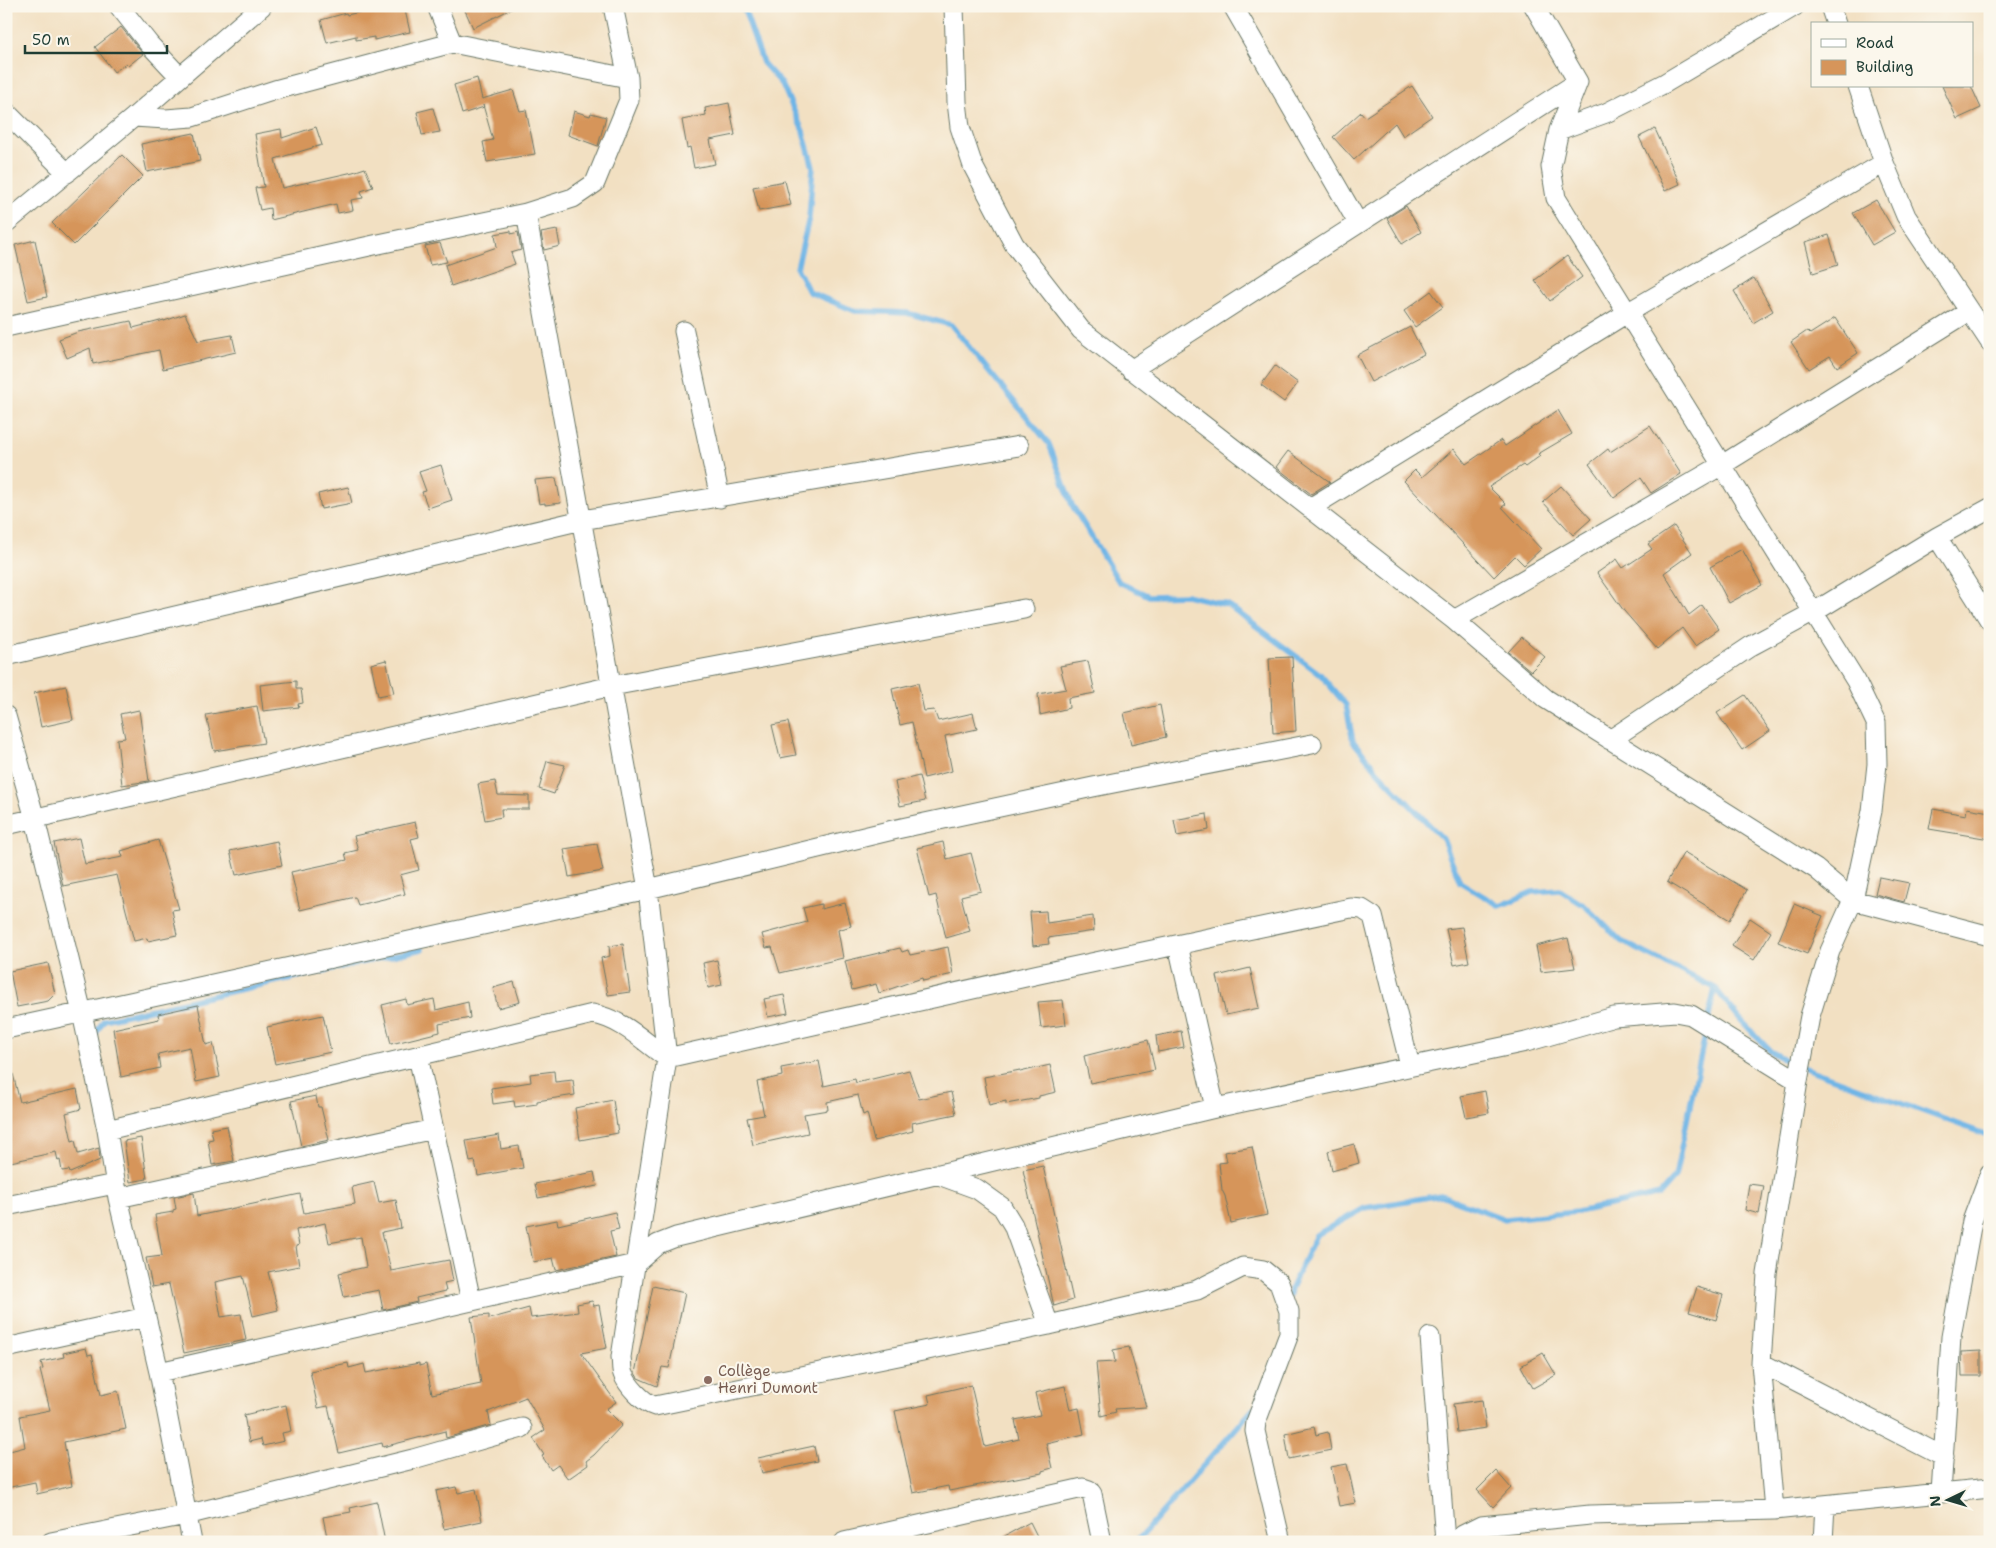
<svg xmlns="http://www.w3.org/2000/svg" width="1996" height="1548" font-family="'Shantell Sans',sans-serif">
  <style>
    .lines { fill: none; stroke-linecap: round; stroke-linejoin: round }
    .stream { stroke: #6fb5e6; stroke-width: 5.5 }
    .building { fill: #d6955a }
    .minor-casing { stroke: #697666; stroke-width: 21 }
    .minor { stroke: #fff; stroke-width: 19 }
    .education-dot { fill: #8d6e63; stroke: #fbf7ec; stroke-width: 2 }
    .labels { text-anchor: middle; stroke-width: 4; stroke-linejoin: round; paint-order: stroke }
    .education-label { font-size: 15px; fill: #785e54; stroke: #fbf7ec; text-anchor: start }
  </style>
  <rect width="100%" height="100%" fill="#fbf7ec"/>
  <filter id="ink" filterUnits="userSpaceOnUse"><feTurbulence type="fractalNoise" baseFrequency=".02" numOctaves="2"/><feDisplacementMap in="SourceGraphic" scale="10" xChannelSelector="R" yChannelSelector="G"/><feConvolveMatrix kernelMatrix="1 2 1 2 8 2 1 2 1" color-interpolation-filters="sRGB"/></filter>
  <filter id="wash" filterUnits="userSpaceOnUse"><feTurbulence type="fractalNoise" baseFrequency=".0096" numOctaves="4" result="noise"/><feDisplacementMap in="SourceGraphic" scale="20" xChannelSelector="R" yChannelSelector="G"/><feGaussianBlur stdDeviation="1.12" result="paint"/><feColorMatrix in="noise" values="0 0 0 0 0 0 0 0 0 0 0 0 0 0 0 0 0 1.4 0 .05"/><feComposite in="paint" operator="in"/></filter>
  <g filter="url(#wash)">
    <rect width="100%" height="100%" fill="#f2e0c2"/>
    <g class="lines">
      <path class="stream" d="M743 6 763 63 782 84 803 131 813 167 809 218 797 268 809 292 855 311 907 313 951 325 1049 444 1072 505 1119 582 1149 596 1186 595 1228 605 1320 674 1346 705 1353 741 1378 772 1443 839 1460 882 1500 906 1532 892 1560 890 1585 906 1621 941 1715 988 1740 1019 1770 1051 1791 1063 1990 1136
        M93 1038 104 1020 422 949
        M1290 1295 1291 1288 1316 1235 1365 1208 1441 1195 1505 1219 1577 1212 1660 1194 1675 1177 1715 988
        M1136 1542 1254 1408"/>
    </g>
    <g id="blocks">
      <path class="building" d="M386 6H404L410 32 374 40V37L356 40V36L327 43 321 20 346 13 347 15Z
        M463 6H517L473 28Z
        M121 27 143 54 128 66 126 64 114 72 95 47Z
        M477 78 482 99 513 90 520 111 526 110 535 154 487 162 483 142 493 140 483 105 484 107 462 114 454 85Z
        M1412 86 1432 116 1403 136 1395 123 1354 160 1333 137 1361 112 1365 117Z
        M1942 86H1971L1981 108 1957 119Z
        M729 103 735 135 710 140 715 164 694 168 690 147 687 148 682 120 706 115 705 108Z
        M433 108 440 132 422 135 417 112Z
        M574 111 590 116 591 113 606 117 598 146 568 135Z
        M316 127 322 145 275 159 282 188 353 172 365 168 373 187 361 191 363 198 351 200 353 210 338 213 336 204 271 220 270 208 260 210 255 188 264 187 255 134 281 129 282 138Z
        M1655 129 1680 184 1665 191 1639 137Z
        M194 133 200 161 147 172 141 144Z
        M122 155 143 176 74 245 52 223Z
        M785 181 791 205 759 211 753 187Z
        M1876 200 1895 232 1872 245 1853 213Z
        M1406 206 1421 232 1402 244 1387 218Z
        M557 230 560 246 544 250 541 233Z
        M511 231V234L518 232 521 250 511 253 515 264 451 286 445 265 497 247 495 234Z
        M1829 235 1838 265 1813 273 1805 242Z
        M35 240 47 297 28 301 15 245Z
        M440 243 447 262 430 265 425 246Z
        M1567 256 1582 277 1550 301 1535 280Z
        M1754 278 1773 311 1753 323 1734 291Z
        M1431 291 1443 307 1415 327 1404 311Z
        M185 314 198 341 232 335 236 352 163 369 159 350 93 364 90 348 67 358 59 339 78 332 131 321 133 328 164 320V321Z
        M1835 318 1858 353 1837 367 1830 356 1809 369 1791 342 1807 331 1810 334Z
        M1410 327 1424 354 1371 382 1357 355Z
        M1275 366 1298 383 1284 402 1261 385Z
        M1558 410 1572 434 1538 454 1540 456 1525 467 1523 465 1489 487 1506 504 1502 507 1541 549 1524 565 1515 556 1494 577 1404 481 1415 470 1422 477 1454 449 1466 464 1501 440 1505 446Z
        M1650 426 1681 474 1651 493 1641 478 1614 498 1589 464 1608 449 1610 452Z
        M1288 451 1330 482 1311 494 1276 467Z
        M441 465 452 500 428 508 422 492 426 491 419 472Z
        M556 478 561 503 545 505V503L539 504 535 480Z
        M1561 486 1591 519 1573 535 1543 502Z
        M348 487 352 503 321 509 318 494Z
        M1674 526 1692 553 1664 573 1689 615 1702 605 1719 629 1695 646 1682 628 1657 649 1624 611 1597 573 1617 559 1623 568 1652 549 1648 544Z
        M1742 549 1762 585 1729 603 1710 567Z
        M1522 637 1545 657 1531 671 1508 652Z
        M1292 657 1296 731 1273 733 1269 658Z
        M386 660 394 693 378 696 371 664Z
        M1088 661 1095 693 1068 698 1069 708 1040 715 1038 694 1066 689 1060 666Z
        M296 681V689H301L303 703 298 704 299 707 263 711 260 685Z
        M918 683 924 711 934 710 938 721 973 713 977 729 945 736 952 771 924 778 912 722 900 725 892 689Z
        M66 686 73 720 41 727 34 693Z
        M1745 695 1770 731 1742 750 1717 713Z
        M1160 705 1166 737 1131 745 1124 713Z
        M257 706 264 743 214 751 206 715Z
        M139 710 149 781 122 785 117 739 125 738 120 714Z
        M788 722 796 755 780 758 772 725Z
        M547 761 565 765 554 794 539 789Z
        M919 776 925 801 900 806 895 782Z
        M495 781 498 795 529 796V809H501L502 817 485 820 478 784Z
        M1967 808 1990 812V839L1929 829 1933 809 1966 815Z
        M1207 814 1209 830 1177 836 1174 820Z
        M415 822 419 837 411 839 419 870 400 875 405 894 358 905 355 897 300 910 291 872 347 860 345 853 358 850 354 836Z
        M79 838 85 864 123 857 121 851 158 840 179 909 172 910 177 935 148 941 147 938 134 941 117 875 63 886 54 843Z
        M277 841 282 865 236 875 230 851Z
        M943 842 947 859 971 853 981 891 961 896 970 931 946 938 936 895 929 897 917 848Z
        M597 844 603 871 569 877 564 849Z
        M1684 852 1747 890 1730 920 1667 882Z
        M1879 877 1909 883 1904 902 1875 894Z
        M845 903 851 926 838 930 843 958 780 973 772 947 766 948 762 934 807 922 803 908 821 904V909Z
        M1794 904 1823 916 1807 954 1778 942Z
        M1046 911 1047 923 1093 916 1094 931 1048 938 1049 944 1033 946 1030 912Z
        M1750 918 1771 932 1754 960 1732 946Z
        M1462 927 1469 962 1454 965 1446 929Z
        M1568 938 1575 968 1541 972 1536 946Z
        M623 944 630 992 608 995 601 958 610 956 609 946Z
        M948 947 953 974 923 981 922 978 879 993 876 984 852 990 845 961 900 948 902 952 908 950 910 955Z
        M717 960 722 985 708 988 703 963Z
        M48 963 55 994 48 1001 17 1007 10 971Z
        M1250 968 1259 1008 1226 1015 1217 976Z
        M514 982 520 1002 498 1008 493 988Z
        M784 995 788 1013 768 1017 764 999Z
        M406 999 407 1005 434 999 436 1010 468 1002 470 1018 439 1024 440 1032 391 1044 382 1005Z
        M1063 1000 1066 1025 1041 1028 1038 1002Z
        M198 1005 206 1045 213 1043 220 1077 196 1082 190 1047 158 1054 160 1068 121 1077 113 1029 159 1019 158 1014Z
        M323 1015 331 1052 275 1064 267 1027Z
        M1181 1031 1184 1047 1158 1052 1156 1036Z
        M1148 1040 1155 1070 1090 1083 1084 1056Z
        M819 1061 824 1086 855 1079 856 1083 909 1070 919 1099 951 1092 956 1114 912 1123 913 1131 874 1141 867 1113 863 1115 858 1095 827 1102 828 1110 804 1114 808 1133 753 1145 747 1118 764 1115 757 1082 782 1076 781 1068Z
        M1050 1065 1056 1092 1039 1096V1098L1006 1104V1101L989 1105 984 1077 1020 1070V1072Z
        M12 1070 20 1102 77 1089 81 1109 66 1113 72 1141 75 1140 78 1154 99 1148 100 1160 70 1173 69 1170 62 1171 60 1160 58 1161 56 1152 6 1163V1071Z
        M554 1071 555 1082 573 1080 575 1095 537 1101V1104L515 1107 514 1101 493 1104 491 1088 531 1082 530 1074Z
        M1485 1091 1489 1113 1466 1117 1461 1096Z
        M316 1096 318 1107H321L329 1140 301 1146 291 1101Z
        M613 1100 618 1133 580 1140 575 1108Z
        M227 1126 234 1161 212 1165 208 1140 213 1139 211 1129Z
        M499 1135 501 1149 519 1146 523 1168 478 1176 475 1161 470 1162 466 1141Z
        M141 1138 147 1179 130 1182 124 1141Z
        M1354 1144 1359 1163 1332 1171 1328 1151Z
        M1252 1147 1267 1215 1231 1223 1225 1196 1222 1190 1219 1163 1227 1162 1225 1152Z
        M1043 1166 1073 1300 1054 1306 1023 1170Z
        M594 1172 597 1186 538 1198 535 1184Z
        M374 1182 379 1203 396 1200 401 1228 382 1232 391 1271 449 1260 453 1281 444 1283 446 1291 416 1298 417 1302 383 1310 379 1290 344 1297 339 1273 366 1267 361 1237 329 1243 325 1223 296 1230 299 1245 296 1246 299 1266 268 1272 278 1310 253 1316 243 1276 215 1282 221 1317 241 1314 246 1340 184 1353 169 1284 152 1287 146 1258 162 1256 155 1215 173 1212V1210L176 1209 174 1197 194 1193 197 1216 300 1194 304 1213 355 1204 352 1187Z
        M1749 1184 1764 1186 1759 1214 1745 1210Z
        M615 1212 619 1229 610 1231 616 1257 556 1270 553 1258 533 1262 526 1226 557 1220 558 1225Z
        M653 1286 685 1293 669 1368 662 1367 657 1386 638 1378 635 1373Z
        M1697 1287 1723 1295 1716 1320 1689 1312Z
        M592 1301 594 1306 599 1305 607 1348 581 1353 616 1402 606 1409 622 1425 594 1455 586 1461 588 1465 568 1479 558 1465 551 1470 542 1456 544 1455 533 1438 545 1430 526 1397 488 1412 491 1425 446 1438 445 1431 383 1447 382 1443 339 1453 328 1406 318 1408 310 1371 348 1363 349 1368 364 1364 366 1373 419 1363V1366L426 1364 432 1394 481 1384 471 1317 489 1315V1319L529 1308 531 1318 578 1312 577 1304Z
        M1129 1347 1146 1407 1115 1409 1116 1412 1101 1416 1096 1363 1115 1362 1113 1350Z
        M86 1348 88 1355 92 1354 101 1395 118 1391 126 1429 64 1442 72 1486 37 1494 35 1482 6 1488V1452L25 1447 20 1416 50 1410 40 1370 43 1369 41 1362 64 1357 63 1353Z
        M1981 1351V1376H1962L1961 1352Z
        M1543 1353 1556 1375 1533 1388 1521 1366Z
        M971 1385 985 1447 1019 1439 1015 1420 1040 1415 1035 1393 1065 1386 1070 1410 1079 1408 1084 1434 1046 1443 1052 1468 1042 1471V1473L949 1491 948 1486 913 1493 895 1411 930 1404 928 1395Z
        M1482 1400 1486 1428 1457 1432 1453 1404Z
        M286 1405 291 1431 282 1433 284 1441 263 1446 261 1439 249 1442 244 1415Z
        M1314 1427 1316 1435 1328 1432 1331 1450 1289 1459 1285 1434Z
        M814 1446 817 1461 762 1473 758 1458Z
        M1347 1464 1356 1503 1339 1506 1331 1467Z
        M1496 1471 1511 1488 1493 1507 1477 1490Z
        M456 1487 458 1493 476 1489 482 1521 444 1529 436 1491Z
        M377 1502 385 1542H328L323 1517 351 1512 350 1508Z
        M1030 1522 1040 1542H994Z"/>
    </g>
  </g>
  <g filter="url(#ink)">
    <use href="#blocks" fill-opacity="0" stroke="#697666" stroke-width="1"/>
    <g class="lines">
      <g class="minor-casing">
        <path id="minor" d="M119 6 149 44 180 77
          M437 6 452 43
          M954 6 957 102 960 127 973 166 1014 244 1081 330 1454 620 1546 699 1816 869 1853 900 1990 936
          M1233 6 1358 223
          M1534 6 1578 82
          M1830 6 1836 24
          M1578 82 1559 130 1551 167 1556 198 1856 681 1876 723 1877 764 1872 811 1853 900 1830 951 1810 1016 1798 1081 1767 1274 1761 1363 1774 1510
          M1858 86 1884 163 1906 216 1990 342
          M6 112 67 173
          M134 117 166 119 192 117 275 90 452 43 628 78
          M1559 130 1606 113 1665 83 1795 6
          M526 213 648 889 667 1058 621 1357C622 1363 621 1369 623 1374 627 1385 643 1403 655 1406L1049 1325 1197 1290 1243 1267 1263 1270 1279 1283 1289 1311V1334L1256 1422 1255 1431 1281 1542
          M6 223 134 117 262 6
          M6 327 374 245 526 213 573 198 595 183 629 100 628 78 613 6
          M684 331 720 498
          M1131 370 1578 82
          M1310 508 1627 313 1884 163
          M1937 537 1990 621
          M1454 620 1722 465 1968 312
          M6 656 582 520 1019 446
          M6 716 35 819 82 1013 107 1130 118 1198 159 1372 192 1542
          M1610 740 1751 646 1814 612 1937 537 1990 508
          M6 825 612 686 1024 609
          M1178 945 1215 1108
          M6 1029 648 889 897 829 1093 787 1312 744
          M418 1056 471 1301
          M107 1130 593 1014C622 1019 643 1041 667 1058L1039 974 1351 908 1362 909 1373 916 1410 1066
          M936 1174 977 1189 1002 1207 1013 1225 1049 1325
          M118 1198 434 1129
          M6 1206 115 1184
          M1430 1337 1445 1542
          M6 1348 146 1317
          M1761 1363 1944 1457
          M159 1372 635 1264 658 1244 676 1237 1215 1108 1526 1042 1614 1017 1675 1012 1691 1015 1798 1081
          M1941 1493 1951 1337 1972 1221 1990 1173
          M51 1542 186 1515 413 1459 522 1428
          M844 1542 1083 1488 1089 1490 1092 1494 1102 1542
          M1454 1542 1463 1535 1481 1526 1590 1515 1774 1510 1990 1488
          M1823 1542 1825 1505"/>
      </g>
      <use href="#minor" class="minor"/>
    </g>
  </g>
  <circle class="education-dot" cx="708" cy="1380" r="5"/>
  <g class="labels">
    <g class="education-label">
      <text x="718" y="1376">Collège<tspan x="718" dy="17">Henri Dumont</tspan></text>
    </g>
  </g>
  <rect width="1996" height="1548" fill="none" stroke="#fbf7ec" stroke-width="25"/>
  <rect x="1811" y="22" width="162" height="65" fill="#fbf7ec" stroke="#a3ada2"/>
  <rect x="1821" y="39" width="25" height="8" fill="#ffffff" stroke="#a3ada2"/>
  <text x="1856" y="48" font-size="15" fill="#1f3d34">Road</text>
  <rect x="1821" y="60" width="25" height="15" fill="#d6955a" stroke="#a3ada2"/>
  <text x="1856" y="72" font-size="15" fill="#1f3d34">Building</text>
  <g transform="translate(1948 1500) rotate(265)" stroke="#fbf7ec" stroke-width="4" paint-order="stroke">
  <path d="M0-4L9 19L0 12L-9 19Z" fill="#1f3d34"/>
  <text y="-8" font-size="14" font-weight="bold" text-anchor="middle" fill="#1f3d34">N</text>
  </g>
  <path d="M25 45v8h142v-8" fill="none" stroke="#1f3d34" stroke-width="2.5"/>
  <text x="32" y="45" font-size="15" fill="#1f3d34" stroke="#fbf7ec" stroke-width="4" paint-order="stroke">50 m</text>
</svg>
